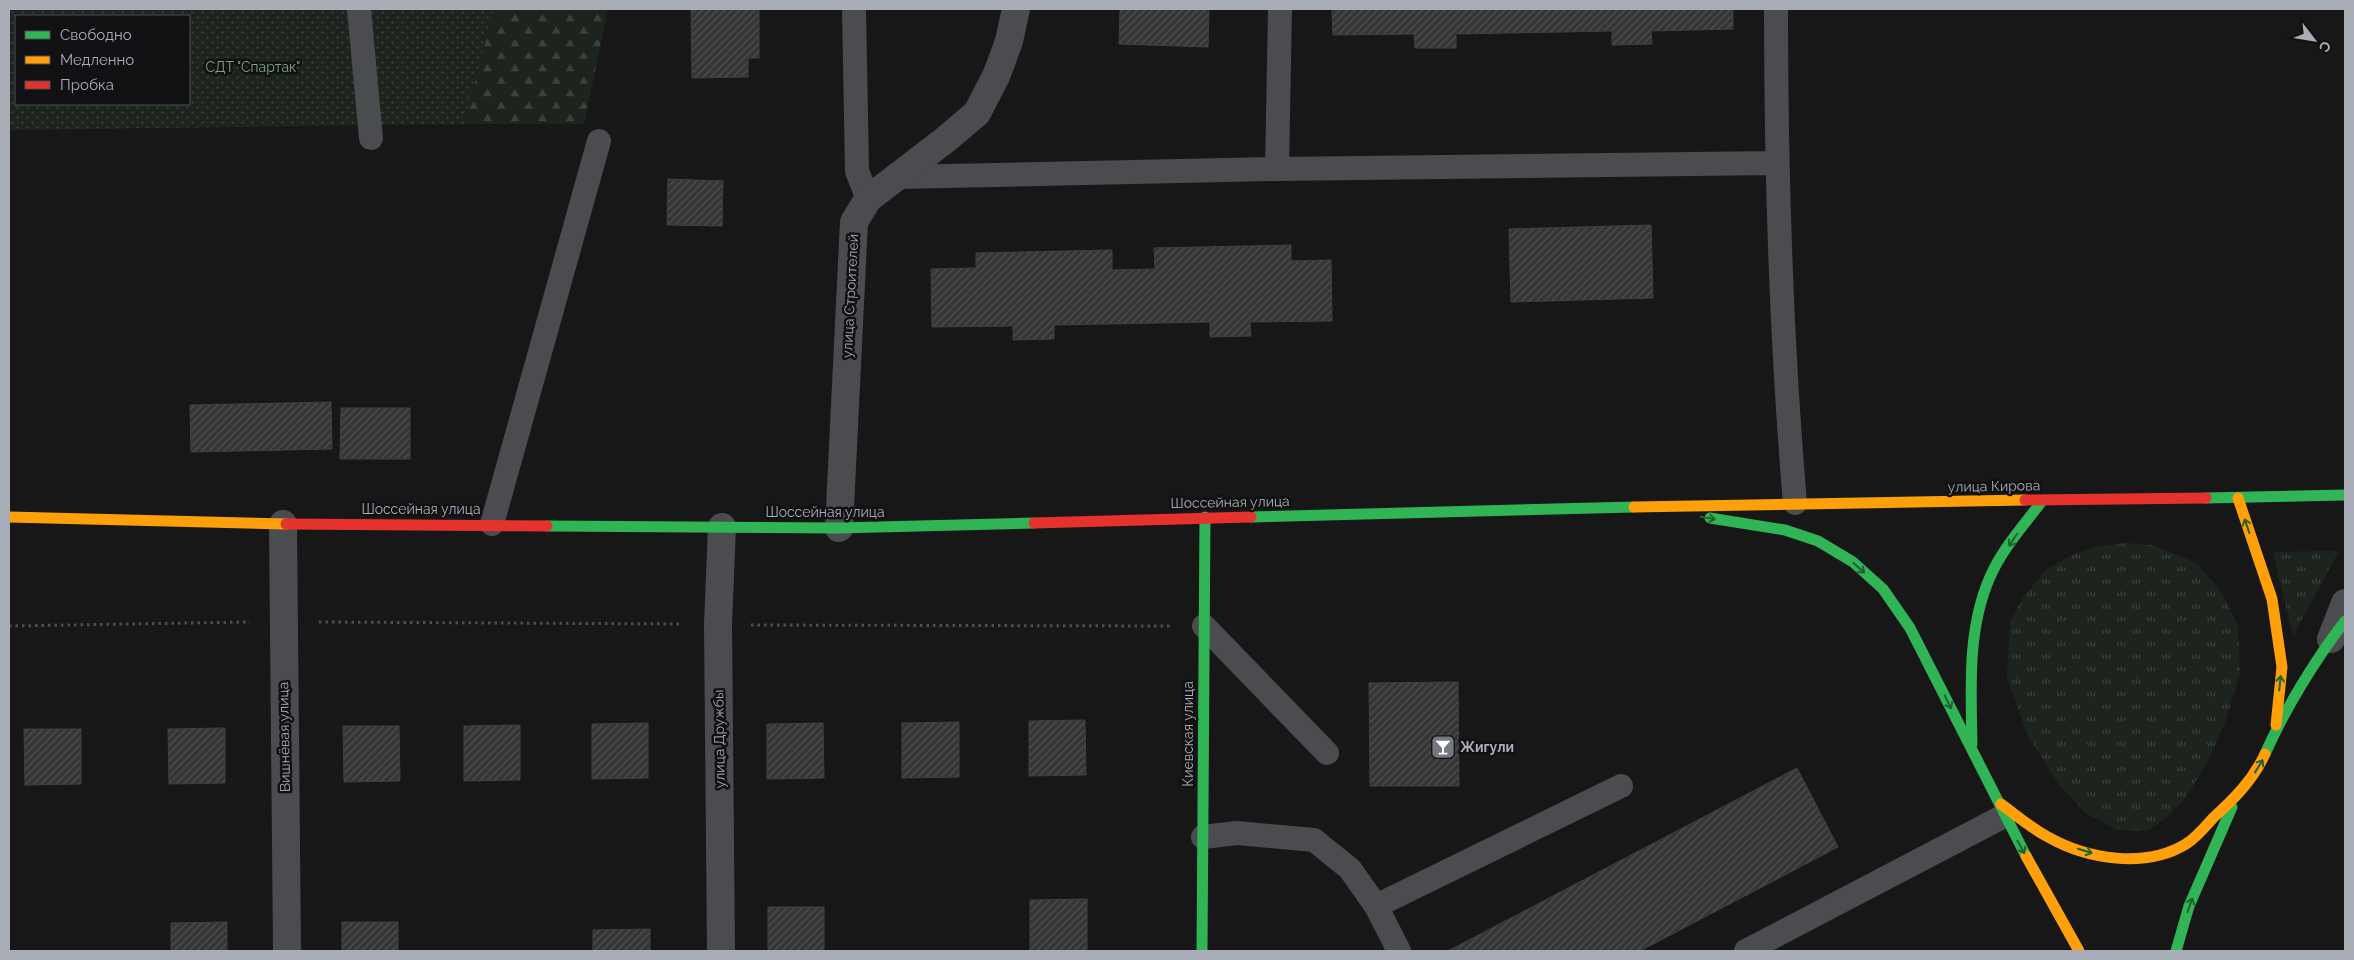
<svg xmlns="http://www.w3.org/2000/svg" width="2354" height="960" font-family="Raleway,sans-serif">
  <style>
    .grass { fill: url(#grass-tufts) }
    .forest { fill: url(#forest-firs) }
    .garden { fill: url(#garden-dots); fill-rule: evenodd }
    .building { fill: url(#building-hatch); stroke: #3f4043 }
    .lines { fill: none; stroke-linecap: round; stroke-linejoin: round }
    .path { stroke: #4d4e52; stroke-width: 3; stroke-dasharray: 2.5 4; stroke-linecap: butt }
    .lane { stroke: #4b4c50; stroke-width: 24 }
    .street { stroke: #4b4c50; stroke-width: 28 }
    .fast { stroke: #30b455; stroke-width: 11 }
    .slow { stroke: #ff9f0a; stroke-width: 11 }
    .jam { stroke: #e5322d; stroke-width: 11 }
    .oneway { stroke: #206234 }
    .labels { text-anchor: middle; stroke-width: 5; stroke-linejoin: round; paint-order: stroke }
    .park-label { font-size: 14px; fill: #7fa381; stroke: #111113 }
    .street-label { font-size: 14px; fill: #a8adb8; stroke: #111113 }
    .poi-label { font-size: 14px; font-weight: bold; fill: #a8adb8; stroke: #111113; text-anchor: start }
  </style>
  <defs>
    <pattern id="grass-tufts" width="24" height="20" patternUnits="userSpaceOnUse" patternTransform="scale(1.25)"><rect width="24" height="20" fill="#1d241e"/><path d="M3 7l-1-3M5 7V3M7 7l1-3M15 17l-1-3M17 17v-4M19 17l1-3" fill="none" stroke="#3b413d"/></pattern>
    <pattern id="forest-firs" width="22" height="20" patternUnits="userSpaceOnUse" patternTransform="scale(1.25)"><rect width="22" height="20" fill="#1d241e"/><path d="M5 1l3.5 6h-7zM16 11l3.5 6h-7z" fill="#3b413d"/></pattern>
    <pattern id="garden-dots" width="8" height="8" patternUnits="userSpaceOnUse" patternTransform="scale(1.25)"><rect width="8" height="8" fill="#1d241e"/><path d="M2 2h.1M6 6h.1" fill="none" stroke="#3b413d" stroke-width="1.8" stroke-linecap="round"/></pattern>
    <pattern id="building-hatch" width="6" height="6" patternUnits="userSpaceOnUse" patternTransform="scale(1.25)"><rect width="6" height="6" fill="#353536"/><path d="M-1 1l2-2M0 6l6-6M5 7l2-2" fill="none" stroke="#4f5051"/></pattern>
  </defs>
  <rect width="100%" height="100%" fill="#171717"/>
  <path class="grass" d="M2125 543 2151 545 2197 563 2222 593 2238 626 2240 674 2224 725 2209 759 2187 796 2167 817 2147 831 2117 830 2087 814 2059 785 2028 736 2007 678 2010 621 2024 596 2046 570 2072 555 2094 547Z
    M2339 551 2293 636 2273 552Z"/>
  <path class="forest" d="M494 9H608L584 124H464Z"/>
  <path class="garden" d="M9 9H494L464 124 9 130ZM16 16H189V104H16Z"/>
  <path class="building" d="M691 9H759V58H748V77L692 78Z
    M1120 9H1209L1208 47 1119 44Z
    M1332 9H1733V29L1651 31 1652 44 1612 45V31L1456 34V48H1415L1414 34 1333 35Z
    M668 179 723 181 722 226 667 225Z
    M1651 225 1653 298 1511 302 1509 229Z
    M1291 245V261L1331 260 1332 321 1250 322 1251 336 1210 337V322L1054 325V339L1013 340V326L932 327 931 269 976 268V253L1112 250V270L1155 269 1154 248Z
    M331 402 332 449 191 452 190 405Z
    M341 408H410V459H340Z
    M1458 682 1459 786H1370L1369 683Z
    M1085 720 1086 775 1029 776Z
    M1085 720 1029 776V721Z
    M959 722V777L902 778V723Z
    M648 723V778L592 779Z
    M648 723 592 779V724Z
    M823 723 824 778 767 724Z
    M767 724 824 778 767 779Z
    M520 725V780L464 781V726Z
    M343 726H399L400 781Z
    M343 726 400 781 344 782Z
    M225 728V783L169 784Z
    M225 728 169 784 168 729Z
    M24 729H81V784L25 785Z
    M1797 768 1838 847 1640 951H1448Z
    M1087 899V951H1030V900Z
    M768 907H824V951H768Z
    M227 922V951H171V923Z
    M342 922H398V951H342Z
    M650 929V951H593V930Z"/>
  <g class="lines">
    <path class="path" d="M319 622 683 624
      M751 625 1170 626
      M9 626 250 622"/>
    <path class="lane" d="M359 9 371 138
      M854 9 857 171 868 199
      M1776 9C1776 174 1781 339 1795 503
      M1277 169 1280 9
      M899 177 1277 169 1776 163
      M492 524 599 141
      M1204 626 1327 753
      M1203 837 1237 833 1314 840 1350 869 1376 906 1399 951
      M1376 906 1621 786
      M1746 951 2004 816"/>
    <path class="street" d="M283 524 287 951
      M839 528 854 222 868 199 945 140 977 113 997 74 1009 41 1016 9
      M2331 639 2345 603
      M721 951 718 624 722 527"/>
    <path class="fast" d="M2206 498 2345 495
      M1251 517 1634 507
      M1710 518 1785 530 1818 541 1853 562 1883 589 1910 628 2026 856
      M547 526 839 528 1034 523
      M1972 744C1971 689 1967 629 1990 577 2002 549 2024 525 2042 501
      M2265 754C2285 709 2315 660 2345 621
      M1202 951 1205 517
      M2176 951 2189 906 2232 807"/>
    <path class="slow" d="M2238 498 2272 599 2282 667 2276 725
      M1634 507 2025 500
      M9 517 286 524
      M2001 804C2016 815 2031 828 2048 837 2087 859 2145 869 2186 844 2196 838 2205 827 2213 818 2234 799 2253 780 2265 754
      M2026 856 2079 951"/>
    <path class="jam" d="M2025 500 2206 498
      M1034 523 1251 517
      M286 524 547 526"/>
  </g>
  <defs><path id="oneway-shaft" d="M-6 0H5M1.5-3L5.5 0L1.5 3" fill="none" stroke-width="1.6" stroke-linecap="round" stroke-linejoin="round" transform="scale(1.25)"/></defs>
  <g class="oneway">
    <use href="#oneway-shaft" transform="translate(1708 518) rotate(9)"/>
    <use href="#oneway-shaft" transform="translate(2247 526) rotate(-109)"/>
    <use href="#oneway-shaft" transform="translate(2013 540) rotate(123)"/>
    <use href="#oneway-shaft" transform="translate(1859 568) rotate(41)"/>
    <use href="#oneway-shaft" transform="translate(2280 683) rotate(-84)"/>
    <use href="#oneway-shaft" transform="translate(1948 702) rotate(63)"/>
    <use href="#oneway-shaft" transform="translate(2259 766) rotate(-58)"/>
    <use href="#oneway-shaft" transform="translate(2021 847) rotate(61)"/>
    <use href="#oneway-shaft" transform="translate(2085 851) rotate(17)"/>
    <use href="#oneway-shaft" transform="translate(2190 905) rotate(-70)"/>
  </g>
  <defs>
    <g id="bar-square" transform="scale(1.25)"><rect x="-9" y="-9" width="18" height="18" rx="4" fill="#757880" stroke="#111113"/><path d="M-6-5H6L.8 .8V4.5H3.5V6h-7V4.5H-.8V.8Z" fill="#fff"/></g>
  </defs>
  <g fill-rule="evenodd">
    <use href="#bar-square" x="1443" y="747"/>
  </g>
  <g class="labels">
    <g class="park-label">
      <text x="253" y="72">СДТ "Спартак"</text>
    </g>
    <g class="street-label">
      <text transform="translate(850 296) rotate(-87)" y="5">улица Строителей</text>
      <text transform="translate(1994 486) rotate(-1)" y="5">улица Кирова</text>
      <text transform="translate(1230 502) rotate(-1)" y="5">Шоссейная улица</text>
      <text x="421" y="514">Шоссейная улица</text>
      <text x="825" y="517">Шоссейная улица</text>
      <text transform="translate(1188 734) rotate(-90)" y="5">Киевская улица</text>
      <text transform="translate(284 737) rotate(-91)" y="5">Вишнёвая улица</text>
      <text transform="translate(719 739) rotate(-91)" y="5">улица Дружбы</text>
    </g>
    <g class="poi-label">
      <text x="1460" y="752">Жигули</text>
    </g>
  </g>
  <rect width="2354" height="960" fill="none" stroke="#a8adb8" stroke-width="20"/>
  <rect x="15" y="15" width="175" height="90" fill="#111113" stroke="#4d4f55"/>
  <rect x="25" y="31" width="25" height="8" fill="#30b455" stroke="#4d4f55"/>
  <text x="60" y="40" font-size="15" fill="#a8adb8">Свободно</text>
  <rect x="25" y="56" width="25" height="8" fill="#ff9f0a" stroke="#4d4f55"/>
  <text x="60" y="65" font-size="15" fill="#a8adb8">Медленно</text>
  <rect x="25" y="81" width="25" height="8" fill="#e5322d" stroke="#4d4f55"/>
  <text x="60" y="90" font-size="15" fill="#a8adb8">Пробка</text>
  <g transform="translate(2314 40) rotate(121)" stroke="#111113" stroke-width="4" paint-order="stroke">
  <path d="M0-4L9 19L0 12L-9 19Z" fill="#a8adb8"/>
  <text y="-8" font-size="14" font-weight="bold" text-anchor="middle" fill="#a8adb8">С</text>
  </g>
</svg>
